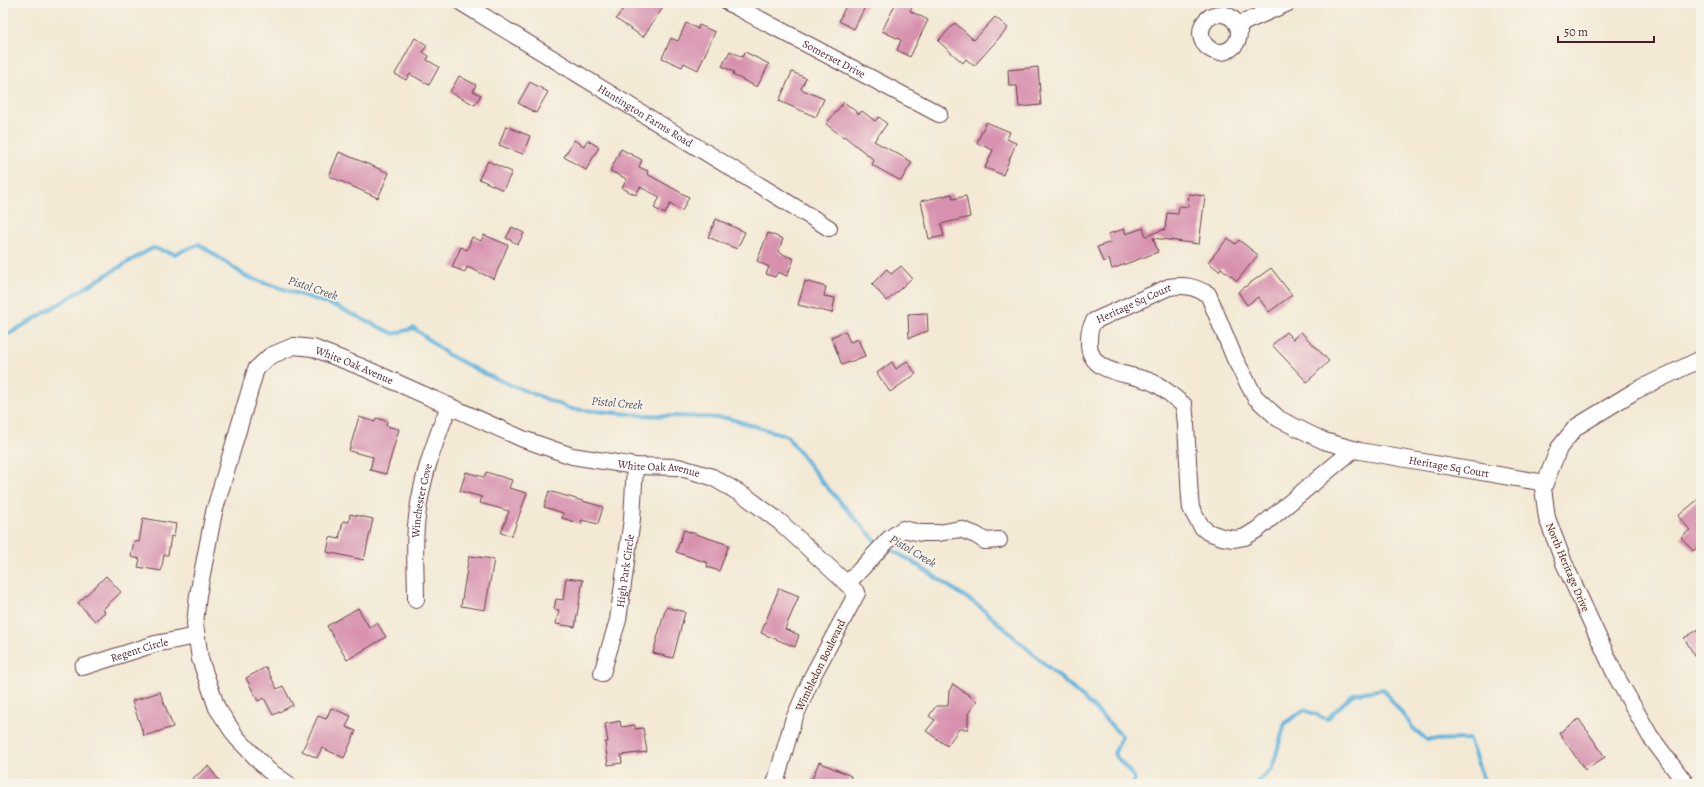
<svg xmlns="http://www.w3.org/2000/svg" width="1704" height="787" font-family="Alegreya,serif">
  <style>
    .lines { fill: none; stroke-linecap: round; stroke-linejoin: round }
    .stream { stroke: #60b3dc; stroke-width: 4 }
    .building { fill: #d790ae }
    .minor-casing { stroke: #633d44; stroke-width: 18 }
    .minor { stroke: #fff; stroke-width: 16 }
    .labels { text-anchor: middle; stroke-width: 3.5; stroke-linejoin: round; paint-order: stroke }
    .street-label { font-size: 11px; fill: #4a1f2b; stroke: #f7f3e8 }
    .water-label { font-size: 12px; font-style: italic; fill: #525369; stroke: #f7f3e8 }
  </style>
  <rect width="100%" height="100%" fill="#f7f3e8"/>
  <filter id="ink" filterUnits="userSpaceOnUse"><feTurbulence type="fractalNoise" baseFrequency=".025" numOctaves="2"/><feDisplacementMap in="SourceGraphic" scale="8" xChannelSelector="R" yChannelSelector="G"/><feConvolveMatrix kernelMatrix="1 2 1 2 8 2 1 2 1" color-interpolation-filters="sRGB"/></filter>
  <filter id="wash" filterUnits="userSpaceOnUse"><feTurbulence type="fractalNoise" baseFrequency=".012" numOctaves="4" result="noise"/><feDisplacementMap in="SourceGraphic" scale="16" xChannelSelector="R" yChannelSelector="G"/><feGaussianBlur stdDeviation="0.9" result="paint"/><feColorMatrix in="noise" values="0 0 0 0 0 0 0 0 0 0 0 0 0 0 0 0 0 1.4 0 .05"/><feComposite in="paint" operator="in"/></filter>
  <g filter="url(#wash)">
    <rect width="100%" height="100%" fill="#f3e9d4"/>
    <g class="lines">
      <path class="stream" d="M3 337C54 309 101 276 153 248L175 254 199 244 247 277 335 306 394 334 414 328 447 354 487 375 571 409 642 415 727 418 787 436 824 484 875 540 880 543
        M887 547 911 561 979 606 1090 704 1122 736 1114 754 1134 777V784
        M1255 784 1272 769 1285 723 1304 710 1327 719 1353 694 1383 689 1414 729 1427 740 1469 739 1485 784"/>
    </g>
    <g id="blocks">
      <path class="building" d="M627 3H666L643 37 616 19Z
        M847 3H867L854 29 839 21Z
        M896 3H914L910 11 928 20 910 57 897 50 901 40 882 31Z
        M995 17 1008 28 974 66 966 59 963 63 938 41 955 23 974 40Z
        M686 23 698 29 699 25 715 32 698 70 684 63 682 67 662 58 671 38 678 41Z
        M415 38 427 45 423 52 429 56 427 60 439 67 429 85 410 74 406 80 395 74Z
        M730 51 742 57 745 52 769 64 757 87 733 75 734 72 722 66Z
        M1038 67 1041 105 1019 107 1017 86H1009L1008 70Z
        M792 72 806 78 801 89 824 99 816 117 779 101Z
        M459 76 476 85 473 91 481 95 475 105 450 92Z
        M530 82 548 92 536 113 518 103Z
        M844 102 859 114 862 111 875 121 879 117 887 124 874 141 912 162 901 181 872 165 874 160 844 136 843 137 826 124Z
        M986 122 1010 132 1007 139 1016 143 1003 175 985 168 993 150 977 143Z
        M506 126 530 136 523 154 499 145Z
        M574 140 584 146 587 140 599 147 586 170 564 157Z
        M621 149 642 160 639 167 648 171 647 174 689 197 682 211 670 204 665 214 654 208 660 197 640 187 636 195 622 188 627 179 610 171Z
        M339 152 389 173 378 198 329 176Z
        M488 161 512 172 503 190 479 179Z
        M952 194 953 199 966 196 970 217 941 224 944 236 929 239 921 201Z
        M1189 194 1205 196 1199 244 1153 238 1158 252 1112 269 1109 259 1103 262 1097 247 1111 242 1108 234 1124 229 1126 234 1143 228 1146 236 1165 229 1167 213 1178 214 1179 206 1188 207Z
        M716 219 745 232 737 249 708 237Z
        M512 227 524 233 518 244 506 238Z
        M768 233 783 239 778 252 794 259 787 276 778 272 775 277 766 274 769 267 757 261Z
        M484 235 508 245 494 279 467 267 465 272 452 267 461 247 467 250 472 237 481 241Z
        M1228 238 1235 244 1239 240 1258 255 1237 281 1221 268 1219 271 1208 262Z
        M901 266 912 278 887 301 872 284 887 269 891 274Z
        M1271 268 1292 295 1269 312 1258 297 1247 305 1238 292Z
        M805 281 826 287 824 296 835 298 832 313 798 305Z
        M927 313 928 331 909 338 908 314Z
        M845 331 850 342 858 339 865 356 842 365 831 337Z
        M1286 332 1293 339 1301 332 1329 361 1307 382 1272 345Z
        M907 361 916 374 890 392 877 373 892 362 896 369Z
        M359 417 375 422 376 418 387 421 386 426 399 429 386 474 370 470 373 457 349 451Z
        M466 472 484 477 486 472 512 480 509 488 527 493 512 536 501 533 509 511 480 503 482 497 460 491Z
        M549 491 603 507 598 524 582 520 581 524 562 518 563 513 544 507Z
        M1701 497V545L1693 551 1681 537 1690 530 1678 516Z
        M350 514 373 519 364 560 327 552 330 537 339 539 343 521 349 522Z
        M143 518 176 524 174 537 171 536 168 555H164L161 571 138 567 140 559 131 557 134 541 139 542Z
        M684 530 729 545 719 571 707 567 708 563 676 552Z
        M469 556 494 559 485 610 461 606Z
        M106 576 121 592 103 609 105 612 95 621 78 603Z
        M566 578 583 580 575 627 556 624 559 610 554 609 556 599 563 600Z
        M779 588 799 596 785 629 799 635 795 647 761 633Z
        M666 607 685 612 673 658 653 653Z
        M358 608 369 627 377 623 386 637 347 660 327 626Z
        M1701 628V666L1684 638Z
        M266 667 277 689 283 686 293 705 273 715 264 698 258 701 246 678Z
        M953 684 977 701 968 714V729H959L947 746 926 731 935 720 929 716 936 706H948L949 691Z
        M160 692 173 727 144 736 132 701Z
        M331 708 351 716 346 727 356 731 344 758 322 748 317 758 302 751 318 716 326 719Z
        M1579 719 1605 757 1585 770 1559 733Z
        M620 721 621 727 635 725V729L643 728 647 752 621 755 622 763 608 765 605 742H608L605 724Z
        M819 762 851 776 848 784H810Z
        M208 766 222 784H186Z"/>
    </g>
  </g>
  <g filter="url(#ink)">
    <use href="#blocks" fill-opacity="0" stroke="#633d44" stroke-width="1"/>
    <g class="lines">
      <g class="minor-casing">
        <g id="minor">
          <path id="s1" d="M462 3 829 228"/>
          <path id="s2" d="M729 3 939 114"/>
          <circle cx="1220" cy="33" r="19"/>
          <path d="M1238 25 1288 3"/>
          <path id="s3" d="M1354 449 1258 529 1245 537 1234 539 1222 537 1208 532 1202 527 1195 516 1191 508 1190 499 1186 424 1184 405C1174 398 1165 388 1154 383 1132 372 1090 376 1089 344 1089 334 1089 329 1094 321L1169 287C1187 284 1193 287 1208 294L1235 359 1255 397 1279 419 1324 441 1360 451 1545 483"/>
          <path d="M847 584 889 539 903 529 921 533H939L960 529 976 535 985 541 999 540"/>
          <path id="s4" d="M416 600C416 576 414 551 416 526 420 483 433 446 449 406"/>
          <path id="s5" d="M83 667 155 644 197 636"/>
          <path id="s6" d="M602 673 618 620 632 519 635 466"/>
          <path id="s7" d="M288 784 268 770 237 738 217 708 200 659 195 624 198 595 214 512 256 369 270 356 294 346 313 348 364 368 523 439 572 456 635 466 678 467 712 477 748 498 780 522 857 593 813 675 793 721 775 784"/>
          <path d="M1686 784 1650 736 1616 676 1564 563 1547 518 1543 488 1559 448 1576 427 1635 391 1701 359"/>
        </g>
      </g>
      <use href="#minor" class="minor"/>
    </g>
  </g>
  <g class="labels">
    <g class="street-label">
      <text dy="4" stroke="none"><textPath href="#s2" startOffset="119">Somerset Drive</textPath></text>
      <text dy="4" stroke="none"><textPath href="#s1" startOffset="215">Huntington Farms Road</textPath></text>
      <text dy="4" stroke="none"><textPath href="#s3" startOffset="498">Heritage Sq Court</textPath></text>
      <text dy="4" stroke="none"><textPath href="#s7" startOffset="564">White Oak Avenue</textPath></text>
      <text dy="4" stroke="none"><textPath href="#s3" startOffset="901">Heritage Sq Court</textPath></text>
      <text dy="4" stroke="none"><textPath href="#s7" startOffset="888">White Oak Avenue</textPath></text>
      <text dy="4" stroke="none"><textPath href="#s4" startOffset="100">Winchester Cove</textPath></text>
      <text transform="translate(1568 567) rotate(67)" y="4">North Heritage Drive</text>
      <text dy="4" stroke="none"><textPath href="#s6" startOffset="105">High Park Circle</textPath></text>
      <text dy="4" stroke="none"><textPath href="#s5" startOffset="59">Regent Circle</textPath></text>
      <text transform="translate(820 665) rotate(-64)" y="4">Wimbledon Boulevard</text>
    </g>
    <g class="water-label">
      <text transform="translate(313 288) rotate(19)" y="4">Pistol Creek</text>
      <text transform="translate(617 403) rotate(5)" y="4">Pistol Creek</text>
      <text transform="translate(913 551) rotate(31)" y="4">Pistol Creek</text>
    </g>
  </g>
  <rect width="1704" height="787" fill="none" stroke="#f7f3e8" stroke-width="16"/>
  <path d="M1558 36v6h96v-6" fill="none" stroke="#4a1f2b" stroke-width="2"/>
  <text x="1564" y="36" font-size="12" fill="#4a1f2b" stroke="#f7f3e8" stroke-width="3" paint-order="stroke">50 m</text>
</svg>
